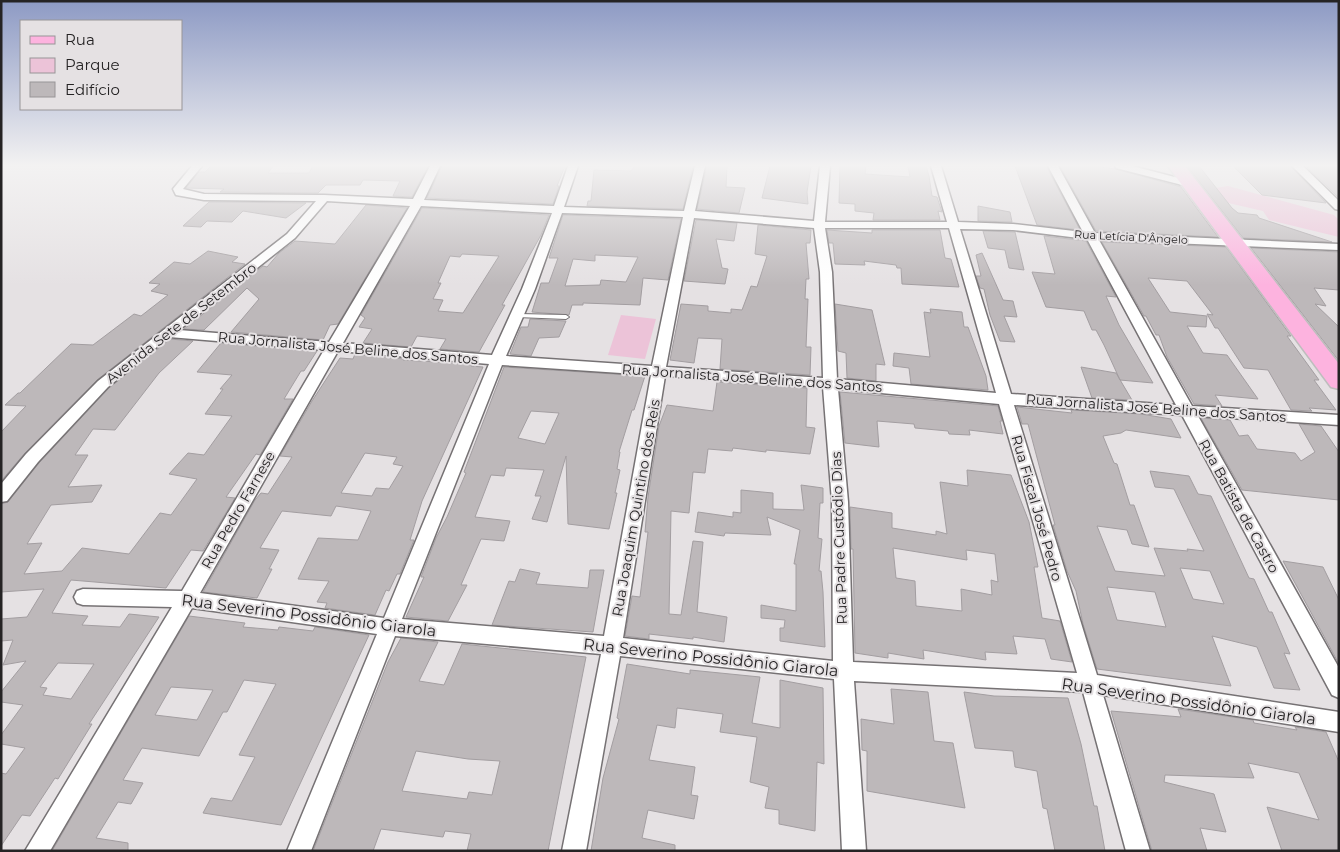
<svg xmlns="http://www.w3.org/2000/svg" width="1340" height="852" font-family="Montserrat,sans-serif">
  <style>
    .green { fill: #ecc3d8 }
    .building { fill: #bdb8ba; stroke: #a39ea1; fill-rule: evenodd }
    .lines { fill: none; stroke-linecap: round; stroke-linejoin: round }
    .lane-casing { stroke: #767274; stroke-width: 2 }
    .street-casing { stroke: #767274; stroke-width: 3 }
    .primary-casing { stroke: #bebdbd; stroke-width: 3 }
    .lane { fill: #fff; fill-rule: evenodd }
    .street { fill: #fff; fill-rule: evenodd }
    .primary { fill: #fdb3df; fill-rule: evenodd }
    .labels { text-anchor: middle; stroke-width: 4; stroke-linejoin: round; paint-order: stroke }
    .far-street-label { font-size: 11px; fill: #252324; stroke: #e5e1e3 }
    .street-label { font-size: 14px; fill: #252324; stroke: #e5e1e3 }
    .near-street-label { font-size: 16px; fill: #252324; stroke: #e5e1e3 }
  </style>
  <rect width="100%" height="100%" fill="#e5e1e3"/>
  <path class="green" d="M1202 186 1215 188 1228 186 1334 215 1339 220V237L1269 220 1263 211 1211 199Z
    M621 315 656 319 645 359 608 355Z"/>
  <path class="building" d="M211 166H273L268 173H309L313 166H428L412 197 393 196 400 181 363 180 360 185H326L318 193 220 192 224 189 186 188 199 172H205Z
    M442 166 483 167 565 166 557 186H559L553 204 427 198Z
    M645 166H693L683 209 587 206 588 201H591L594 170 631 171 634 167Z
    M707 166H727L726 187 745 188 739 213 697 209Z
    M770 166H811L807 192 808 204 762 198Z
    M840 166H866L865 174 910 177 908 166H926L929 176 932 196 937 197 942 212 938 211 940 220H873L874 213 855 211V204L839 203Z
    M1015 166H1046L1080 230 1037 225Z
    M1060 166H1093L1115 169 1181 187 1218 237 1096 231Z
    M1187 166H1199L1232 208 1238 213 1257 215 1259 218 1332 242 1243 238Z
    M1233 166H1290L1326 203 1262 195Z
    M1306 166 1339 167V198Z
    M209 202 306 203 286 218 243 211 232 222 207 221 201 227 183 226Z
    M366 205 407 208 338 324 330 325 323 340 231 332 259 299 247 288 204 330 184 329 263 266 267 267 279 253 295 241 335 244Z
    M978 206 1010 212 1012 222 978 221Z
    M422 208 549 215 541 235 502 305H505L479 352 440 349 446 339 417 336 411 347 363 343 372 329 359 327 365 318 361 315ZM462 254 499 256 463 313 438 311 443 300 433 299 441 283H438L450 256 460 257Z
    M563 215 681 219 668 280 643 278 640 305 583 303V305H572L569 315 532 312 541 283H549L558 258H549ZM595 255 638 257 626 282 601 280 600 285 565 286 573 259 595 261Z
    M696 220 737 223 734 241 716 239 722 268 728 269 725 284 684 281Z
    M758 225 811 230 810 243H806L809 279H806L805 299H808L806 347H811L810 375 720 369 722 339 698 338 694 363 670 360 681 304 708 306V311L731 313V309L742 310 751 286 757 287 767 256 755 254Z
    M827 230 872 233V230H940L945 258 951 259 959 287 902 284 901 268H897L896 265 864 261 865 265 835 264 833 243H829Z
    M983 231 1015 232 1024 270 1009 268 1005 250 988 248Z
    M1044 236 1086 241 1116 297 1106 296 1119 325 1153 383 1120 380 1104 345 1096 330H1092L1084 311 1046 307 1032 272 1055 274Z
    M1102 242 1226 247 1291 336H1287L1319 380H1314L1336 410 1309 408 1312 411 1291 410 1268 370 1244 368 1218 328H1215L1207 314 1213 315 1187 281 1148 278 1170 312 1207 316 1206 327 1187 326 1203 353 1227 355 1258 399 1215 395 1222 406 1194 404 1167 357 1159 335H1156L1146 316H1144Z
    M1251 248 1339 252V290L1314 288 1326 306 1315 304 1339 327V361Z
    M208 251 238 257 232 262 245 264 97 380 25 453 1 481V432L26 406 5 405 18 393H20L71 344 93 345 134 314 141 316 168 295 151 291 160 284 149 283 174 262 190 264Z
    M982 253 1003 300 1013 301 1017 317 1004 316 1015 342 1000 341 990 315 984 289 980 288 976 276H981L976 255Z
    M835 304 872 310 885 365 876 364V381L847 378 846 353 838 351Z
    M930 309 962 312 964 327H968L986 376 988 390 911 384 909 368 893 366 894 353 930 357 924 312 931 313Z
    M530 319 566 321 559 337 539 338 531 356 510 354 521 327H528Z
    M170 339 193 341 159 373 115 430 93 429 75 455H88L68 487 102 485 92 502 51 505 27 544 42 543 24 574 62 571 82 548 129 554 160 513 171 515 197 479 169 474 188 453 204 455 232 416 205 414 223 389H220L232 375 197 372 221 343 317 351 304 371H301L284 399H293L260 455 256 454 226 497 235 498 203 551 191 550 166 588 71 580 52 613 88 616 82 625 120 627 129 614 159 617 89 724H92L58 779 55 778 30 816 22 815 1 846V773L6 774 25 748 1 744V735L23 705 1 702V692L26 661 3 665 13 640 1 641V619L27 617 44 589 1 592V504L8 502 39 463 109 388ZM58 663 94 664 71 699 43 695 47 688 40 687Z
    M355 354 404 359 403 360 472 364 471 366 483 367 422 501 410 540H414L400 574H397L389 591 386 590 375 615 325 608 327 603 317 602 329 581 298 579 318 538 358 540 371 511 336 506 331 516 282 511 260 548 279 550 269 569H272L257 598 203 592 255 500 261 493 268 494 292 457 280 456 312 401 340 358 353 359ZM365 453 397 457 393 464 403 466 389 489 376 488 372 496 341 493Z
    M504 367 645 376 634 410H632L619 452H620L617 469 620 470 615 493H617L609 529 568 524 566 456 547 522 532 519 541 496H535L544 470 506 468 504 476 491 475 475 517 510 521 504 541 481 539 461 585H467L448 621 406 617 424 577H421L436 538 447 517 466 473 464 472ZM531 411 559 413 545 444 518 438Z
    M1081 367 1116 373 1132 400 1092 398Z
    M717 382 807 388 806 427 815 428 810 454 766 450V452L733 448 732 451 708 449 705 473 693 472 689 513 671 511 669 614 681 615 693 541 703 542 697 612 727 617 724 642 693 637V639L649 634V639L625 636 632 596 640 597 648 532H645L648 497 659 426 667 405 713 411Z
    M840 392 998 406 1002 421H1000L1003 434 969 430 970 435 949 434 948 431 915 428 914 424 877 421 879 447 845 443Z
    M1017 407 1072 413 1071 410 1141 414 1171 419 1181 438 1126 430 1121 433 1103 436 1114 463 1117 464 1130 505H1134L1149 547 1132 544 1127 530 1097 526 1115 571 1165 576 1154 548 1188 551 1187 549 1204 551 1174 489 1155 487 1150 471 1189 476 1198 494 1211 496 1249 578 1254 579 1269 612H1272L1290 654 1284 653 1300 690 1274 688 1257 647 1212 636 1231 686 1097 669 1083 624 1076 591 1067 571 1053 525H1055L1028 424H1022ZM1180 568 1210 571 1224 604 1193 599ZM1107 587 1155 592 1166 627 1117 620Z
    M1201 418 1230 420 1239 436 1248 435 1257 449 1295 453 1301 461 1315 452 1299 424 1321 426 1339 452V500L1242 490Z
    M967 470 1011 475 1029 522 1038 567H1034L1042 618 1060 621 1072 662 1051 659 1045 639 1013 636 1017 654 985 652 986 660 923 650 924 659 888 653V658L855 653 853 549H851L850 507 892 513V528L936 535V531L947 534 940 482 968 486ZM893 548 967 560 966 550 995 554 998 582 991 580 992 595 961 589 962 611 916 606 915 581 896 578Z
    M801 485 823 488V503H820L818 538 822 539 819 571H821L823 592 825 647 780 641V628H784L785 620 761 618V605L796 611V564H794L800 530 767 517 771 535 725 533 724 536 695 532 698 512 733 517V512L741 513V490L773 493V509L804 510Z
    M1283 561 1323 567 1339 600V664Z
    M520 569 540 573 536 584 588 588 590 570H604L593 632 492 625 509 581 515 582Z
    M189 616 245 623 243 627 278 630 279 627 313 631 315 627 369 635 281 825 203 813 211 798 232 801 255 757 239 755 276 684 244 680 227 712H223L199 756 142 748 123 780 143 783 131 804 118 802 96 838 128 843V851H52ZM171 687 213 690 197 720 155 715Z
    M401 638 438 642 419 681 444 685 462 644 586 657 548 851H467L471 834 445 831 443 837 381 829 373 851H313L388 662ZM416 751 468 759 500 761 492 795 469 792 467 799 402 791Z
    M627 664 690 674V670L760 677 752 723 780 728V680L823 688 824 764 817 762 815 831 779 824V810L765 808 769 787 750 782 757 737 720 732 723 714 677 708 675 728 657 725 649 760 695 767 691 795 698 796 694 819 648 810 642 838 675 845V851H591L603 778 619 719 617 718Z
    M891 689 928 692 934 741 953 743 965 808 867 791V751L862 750 861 719 894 724Z
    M964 692 994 696 1068 698 1081 744 1094 806H1097L1105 851H1055L1047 809 1043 808 1037 771 1015 767 1013 751 975 748Z
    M1178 709 1253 720 1254 723 1297 730 1295 727 1326 732 1339 762V851H1282L1267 807 1319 820 1299 773 1248 763 1254 778 1165 775 1164 782 1214 794 1226 832 1200 828 1207 851H1152L1111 711 1181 717Z"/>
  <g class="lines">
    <g class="lane-casing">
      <path id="lane" d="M519 314 566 315 569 317 566 319 517 317 516 316 517 315Z"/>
    </g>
    <g class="street-casing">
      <path id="street" d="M192 166H202L183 189 204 194 324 195 413 199 430 166H440L424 200 554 206 568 166H578L564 207 684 211 695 166H705L695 211 814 221 820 166H830L825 222H947L931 166H941L958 222 1013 224 1083 232 1048 166H1058L1095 233 1339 244V250L1099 240 1192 406 1339 415V425L1198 416 1339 668V698L1332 695 1182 415 1014 405 1097 675 1339 712V732L1103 695 1150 851H1126L1083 692 854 681 866 851H842L834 679 620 656 586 851H562L601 654 395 636 311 851H287L377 634 192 608 50 851H25L172 607 83 605 77 603 74 597 77 591 83 589 182 591 324 350 169 337 108 387 38 462 7 501 1 502V484L26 454 98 381 287 234 316 201 204 200 176 195 173 189ZM327 201 410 206 329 342 179 330 295 238ZM421 206 552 213 522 289 492 355 343 343ZM562 213 683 217 652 366 506 356 535 289ZM694 218 814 228 820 272 823 378 666 367ZM825 228H949L996 393 837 379 832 272ZM960 229 1013 230 1087 239 1176 405 1011 394ZM338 351 489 364 384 618 200 593ZM502 365 651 375 604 636 402 619ZM665 376 823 387 832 502 833 661 623 638ZM838 389 999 404 1077 673 853 662 848 502Z
        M1115 166H1132L1194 182 1195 184 1190 187 1116 168Z
        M1292 166H1303L1339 201V210L1335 209Z"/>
    </g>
    <g class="primary-casing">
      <path id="primary" d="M1168 166H1185L1339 364V389L1331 387Z"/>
    </g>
    <use href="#lane" class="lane"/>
    <use href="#street" class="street"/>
    <use href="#primary" class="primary"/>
  </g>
  <linearGradient id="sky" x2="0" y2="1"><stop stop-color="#8d9ac4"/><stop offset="0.58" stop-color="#f3f2f2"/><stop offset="1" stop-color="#f3f2f2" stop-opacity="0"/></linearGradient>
  <rect width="1340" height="285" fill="url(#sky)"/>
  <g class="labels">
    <g class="far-street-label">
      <text transform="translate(1131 237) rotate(3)" y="4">Rua Letícia D'Ângelo</text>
    </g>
    <g class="street-label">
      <text transform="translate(181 323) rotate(-38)" y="5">Avenida Sete de Setembro</text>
      <text transform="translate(348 348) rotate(5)" y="5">Rua Jornalista José Beline dos Santos</text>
      <text transform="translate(752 378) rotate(4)" y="5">Rua Jornalista José Beline dos Santos</text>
      <text transform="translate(1156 408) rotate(4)" y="5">Rua Jornalista José Beline dos Santos</text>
      <text transform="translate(1239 506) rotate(61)" y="5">Rua Batista de Castro</text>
      <text transform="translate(636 508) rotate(-80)" y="5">Rua Joaquim Quintino dos Reis</text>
      <text transform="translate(1037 508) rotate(74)" y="5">Rua Fiscal José Pedro</text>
      <text transform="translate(238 510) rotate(-60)" y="5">Rua Pedro Farnese</text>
      <text transform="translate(839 538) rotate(-92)" y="5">Rua Padre Custódio Dias</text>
    </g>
    <g class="near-street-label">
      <text transform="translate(309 615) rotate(7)" y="6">Rua Severino Possidônio Giarola</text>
      <text transform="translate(711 657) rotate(6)" y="6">Rua Severino Possidônio Giarola</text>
      <text transform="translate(1189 701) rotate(8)" y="6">Rua Severino Possidônio Giarola</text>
    </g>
  </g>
  <rect width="1340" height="852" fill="none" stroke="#252324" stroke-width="5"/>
  <rect x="20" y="20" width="162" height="90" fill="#e5e1e3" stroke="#989597"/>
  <rect x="30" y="36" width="25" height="8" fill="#fdb3df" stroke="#989597"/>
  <text x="65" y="45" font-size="15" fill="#252324">Rua</text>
  <rect x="30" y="58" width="25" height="15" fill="#ecc3d8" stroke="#989597"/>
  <text x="65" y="70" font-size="15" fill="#252324">Parque</text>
  <rect x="30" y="82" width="25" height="15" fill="#bdb8ba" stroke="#989597"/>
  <text x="65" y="95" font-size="15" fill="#252324">Edifício</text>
</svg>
